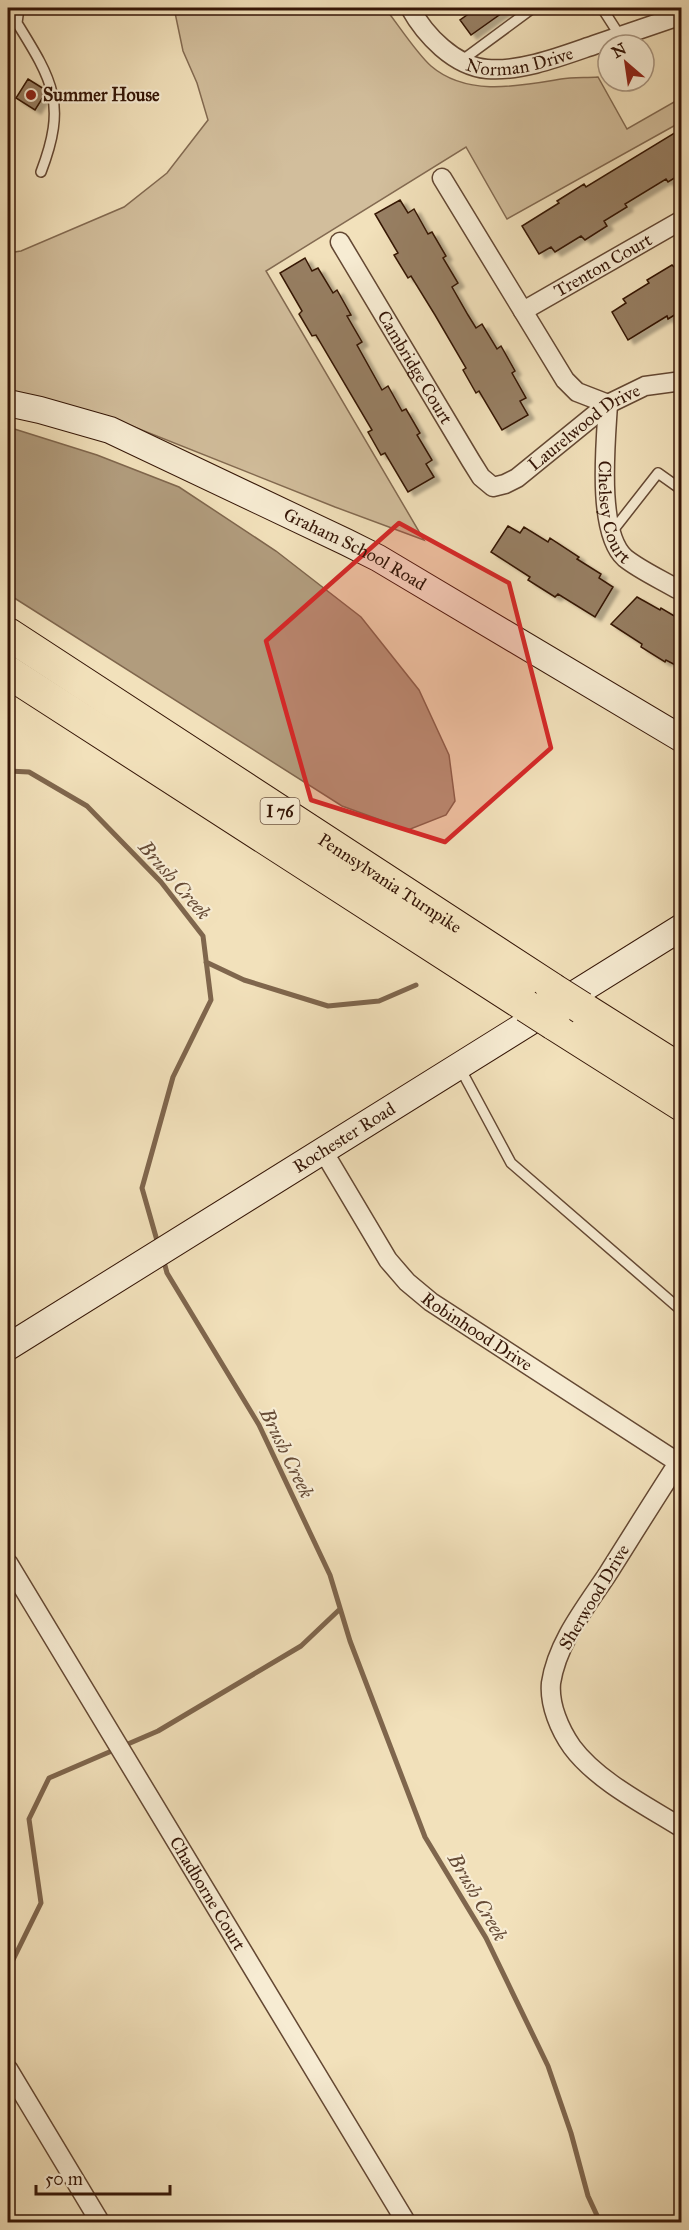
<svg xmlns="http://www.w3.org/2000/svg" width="689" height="2230" font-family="'IM FELL Great Primer',serif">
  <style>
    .green { fill: #d2be9c; stroke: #836a51; stroke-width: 1.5 }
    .water { fill: #b19c7d; stroke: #7f664d; stroke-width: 1.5 }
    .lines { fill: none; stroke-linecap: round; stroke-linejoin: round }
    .stream { stroke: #7f664d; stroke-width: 5 }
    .building { fill: #977f64; stroke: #341506; stroke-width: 1.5; filter: url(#shadow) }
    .lane-casing { stroke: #644833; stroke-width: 12 }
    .street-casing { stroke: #644833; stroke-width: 21 }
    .secondary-casing { stroke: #341506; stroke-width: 28 }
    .highway-casing { stroke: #341506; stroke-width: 34 }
    .lane { stroke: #f7ecd3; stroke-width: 9 }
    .street { stroke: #f7ecd3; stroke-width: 18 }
    .secondary { stroke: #f7ecd3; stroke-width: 26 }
    .highway { stroke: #f2e1bb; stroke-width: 32 }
    .highway-bridge-casing { stroke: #341506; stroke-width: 34; stroke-linecap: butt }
    .highway-bridge { stroke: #f2e1bb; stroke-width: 32 }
    .marked { fill: #d62828; fill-opacity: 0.2; stroke: #d62828; stroke-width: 4.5; stroke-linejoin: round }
    .poi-dot { fill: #8f2418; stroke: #f7ecd3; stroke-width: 2 }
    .labels { text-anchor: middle; stroke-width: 4.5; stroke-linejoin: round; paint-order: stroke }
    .shield { fill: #f7ecd3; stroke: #6e5644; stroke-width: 1.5 }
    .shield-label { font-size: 16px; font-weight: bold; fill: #341506 }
    .street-label { font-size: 18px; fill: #341506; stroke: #f7ecd3 }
    .poi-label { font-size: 18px; font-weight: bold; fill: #341506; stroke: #f7ecd3; text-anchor: start }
    .water-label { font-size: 20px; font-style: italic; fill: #664b36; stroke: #f7ecd3 }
  </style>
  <defs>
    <filter id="shadow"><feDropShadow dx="6" dy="4" stdDeviation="1.5" flood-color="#0004"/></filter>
  </defs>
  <rect width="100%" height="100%" fill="#f2e1bb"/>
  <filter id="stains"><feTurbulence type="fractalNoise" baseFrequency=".00333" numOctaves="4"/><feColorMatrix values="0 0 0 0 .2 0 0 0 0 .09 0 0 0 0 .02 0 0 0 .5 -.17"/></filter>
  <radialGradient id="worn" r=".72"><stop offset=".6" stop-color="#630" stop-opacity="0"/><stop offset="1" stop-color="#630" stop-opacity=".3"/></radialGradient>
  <path class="green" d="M174 8H385C397 23 417 54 431 66 467 97 519 86 561 79 573 77 586 78 598 77L627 129 681 98V122L507 219 466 147 266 271 424 540 335 507 104 415 8 393V253L21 251 124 207 167 173 208 120 197 83 183 51Z"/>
  <path class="water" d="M8 427 97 455 179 487 276 551 361 617 419 690 449 755 455 801 446 815 408 830 342 806 8 594Z"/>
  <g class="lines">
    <path class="stream" d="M8 771 29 772 87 806 161 882 203 936 211 1000 173 1077 142 1188 158 1244
      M206 962 244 980 328 1006 379 1001 416 985
      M163 1258 167 1273 259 1425 330 1575 350 1641 425 1837 486 1938 548 2066 571 2133 588 2196 600 2222
      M8 1970 41 1903 29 1819 49 1778 158 1731 301 1646 340 1609"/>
  </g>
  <path class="building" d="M477 8H509L471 35 460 20Z
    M28 79 44 89 45 94 35 110 16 98Z
    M681 129V174L668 182 666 179 625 204 627 207 604 221 607 226 585 240 581 236 555 252 551 247 539 254 522 226 559 203 557 201 584 184 586 187Z
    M400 200 408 213 414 209 428 234 432 232 446 256 443 258 458 283 452 287 468 315 476 328 482 324 497 349 501 346 515 371 512 373 526 398 520 401 528 415 502 430 479 391 476 393 463 370 466 368 435 315 411 276 408 278 394 255 398 253 375 214Z
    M305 258 312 271 318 268 333 293 337 290 351 315 347 316 362 342 357 345 382 390 388 386 402 411 406 409 420 433 417 435 432 460 426 464 434 477 408 492 385 453 381 455 368 432 372 430 316 335 312 336 299 314 302 311 280 273Z
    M681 264V311L668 319 667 316 628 340 612 312 626 303 623 299 649 283 647 280 672 265 675 268Z
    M508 526 520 533 524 527 548 542 550 538 579 557 577 559 601 574 599 578 613 587 595 617 558 594 555 597 528 580 530 577 491 552Z
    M637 597 660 610 661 608 681 620V668L666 660 665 662 641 647 642 644 611 624Z"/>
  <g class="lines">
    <g class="lane-casing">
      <path id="lane" d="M19 8 17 23C53 81 67 104 41 172
        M602 8 620 36
        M461 61 533 8
        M611 533 658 473 682 490
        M460 1068 511 1163 682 1311"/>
    </g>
    <g class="street-casing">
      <g id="street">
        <path id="s1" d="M410 8C425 35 454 66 487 69 521 72 562 56 594 45 623 35 652 25 682 15"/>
        <path id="s2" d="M442 178 565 380 577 392 608 404C606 440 596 532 625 558 640 570 660 579 677 589"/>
        <path id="s3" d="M340 242 471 461 481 477 493 487 505 484 517 478 608 404 645 386 682 381"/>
        <path id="s4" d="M523 311 682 220"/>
        <path id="s5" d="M322 1149 388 1260 407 1282 431 1302 682 1465"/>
        <path d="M678 1463C654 1500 631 1537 607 1575 585 1608 557 1643 551 1683 549 1705 560 1730 572 1747 597 1781 647 1806 682 1828"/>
        <path id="s6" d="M8 1563 406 2222"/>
        <path d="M8 2069 100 2222"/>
      </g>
    </g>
    <g class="secondary-casing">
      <g id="secondary">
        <path id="s7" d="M8 403 40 410 110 430 346 542 378 558 682 739"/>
        <path id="s8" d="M8 1347 682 927"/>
      </g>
    </g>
    <g class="highway-casing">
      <g id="highway">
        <path id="s9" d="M8 634 552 989"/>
        <path d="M8 672 526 1006"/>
        <path d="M582 1008 682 1071"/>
        <path d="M554 1024 682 1105"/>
      </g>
    </g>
    <use href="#lane" class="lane"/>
    <use href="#street" class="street"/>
    <use href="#secondary" class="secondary"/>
    <use href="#highway" class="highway"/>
    <g class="highway-bridge-casing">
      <path id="highway-bridge" d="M552 989 582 1008
        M526 1006 554 1024"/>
    </g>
    <use href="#highway-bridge" class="highway-bridge"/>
  </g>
  <path class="marked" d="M399 523 509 583 551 748 445 842 311 800 266 641Z"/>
  <circle class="poi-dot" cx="31" cy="95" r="6"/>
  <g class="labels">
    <rect class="shield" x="260.5" y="798" width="39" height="26" rx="4.5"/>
    <g class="shield-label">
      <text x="280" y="817">I 76</text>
    </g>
    <g class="street-label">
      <text dy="6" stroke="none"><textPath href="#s1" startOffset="135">Norman Drive</textPath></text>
      <text dy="6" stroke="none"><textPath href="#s4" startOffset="92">Trenton Court</textPath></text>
      <text dy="6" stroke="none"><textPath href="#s3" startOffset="146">Cambridge Court</textPath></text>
      <text dy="6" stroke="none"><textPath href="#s3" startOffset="400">Laurelwood Drive</textPath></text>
      <text dy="6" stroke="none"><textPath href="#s2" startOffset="396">Chelsey Court</textPath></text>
      <text dy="6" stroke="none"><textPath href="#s7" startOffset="378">Graham School Road</textPath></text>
      <text dy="6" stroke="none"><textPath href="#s9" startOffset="456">Pennsylvania Turnpike</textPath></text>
      <text dy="6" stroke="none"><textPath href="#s8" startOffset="396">Rochester Road</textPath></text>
      <text dy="6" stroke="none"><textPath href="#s5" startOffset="244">Robinhood Drive</textPath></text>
      <text transform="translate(594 1597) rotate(-59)" y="6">Sherwood Drive</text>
      <text dy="6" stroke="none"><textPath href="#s6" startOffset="386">Chadborne Court</textPath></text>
    </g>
    <g class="poi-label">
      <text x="43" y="101">Summer House</text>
    </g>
    <g class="water-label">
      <text transform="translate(175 880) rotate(49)" y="7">Brush Creek</text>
      <text transform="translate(287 1453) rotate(64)" y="7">Brush Creek</text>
      <text transform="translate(478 1897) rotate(60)" y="7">Brush Creek</text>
    </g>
  </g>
  <rect width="689" height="2230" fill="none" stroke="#f2e1bb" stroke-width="30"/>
  <rect x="9" y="9" width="671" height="2212" fill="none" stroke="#341506" stroke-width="3"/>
  <rect x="15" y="15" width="659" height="2200" fill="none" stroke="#341506" stroke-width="1.5"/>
  <g transform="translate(626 63) rotate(331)"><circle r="28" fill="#f7ecd3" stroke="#a99681" stroke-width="1.5"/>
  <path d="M0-4.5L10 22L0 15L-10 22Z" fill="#8f2418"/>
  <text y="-9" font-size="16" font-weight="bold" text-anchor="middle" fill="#341506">N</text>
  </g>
  <path d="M36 2185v9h134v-9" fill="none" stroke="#341506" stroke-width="3"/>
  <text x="45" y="2185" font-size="18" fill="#341506" stroke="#f7ecd3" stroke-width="4.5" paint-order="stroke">50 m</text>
  <rect width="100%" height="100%" filter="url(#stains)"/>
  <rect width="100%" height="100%" fill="url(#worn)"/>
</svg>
